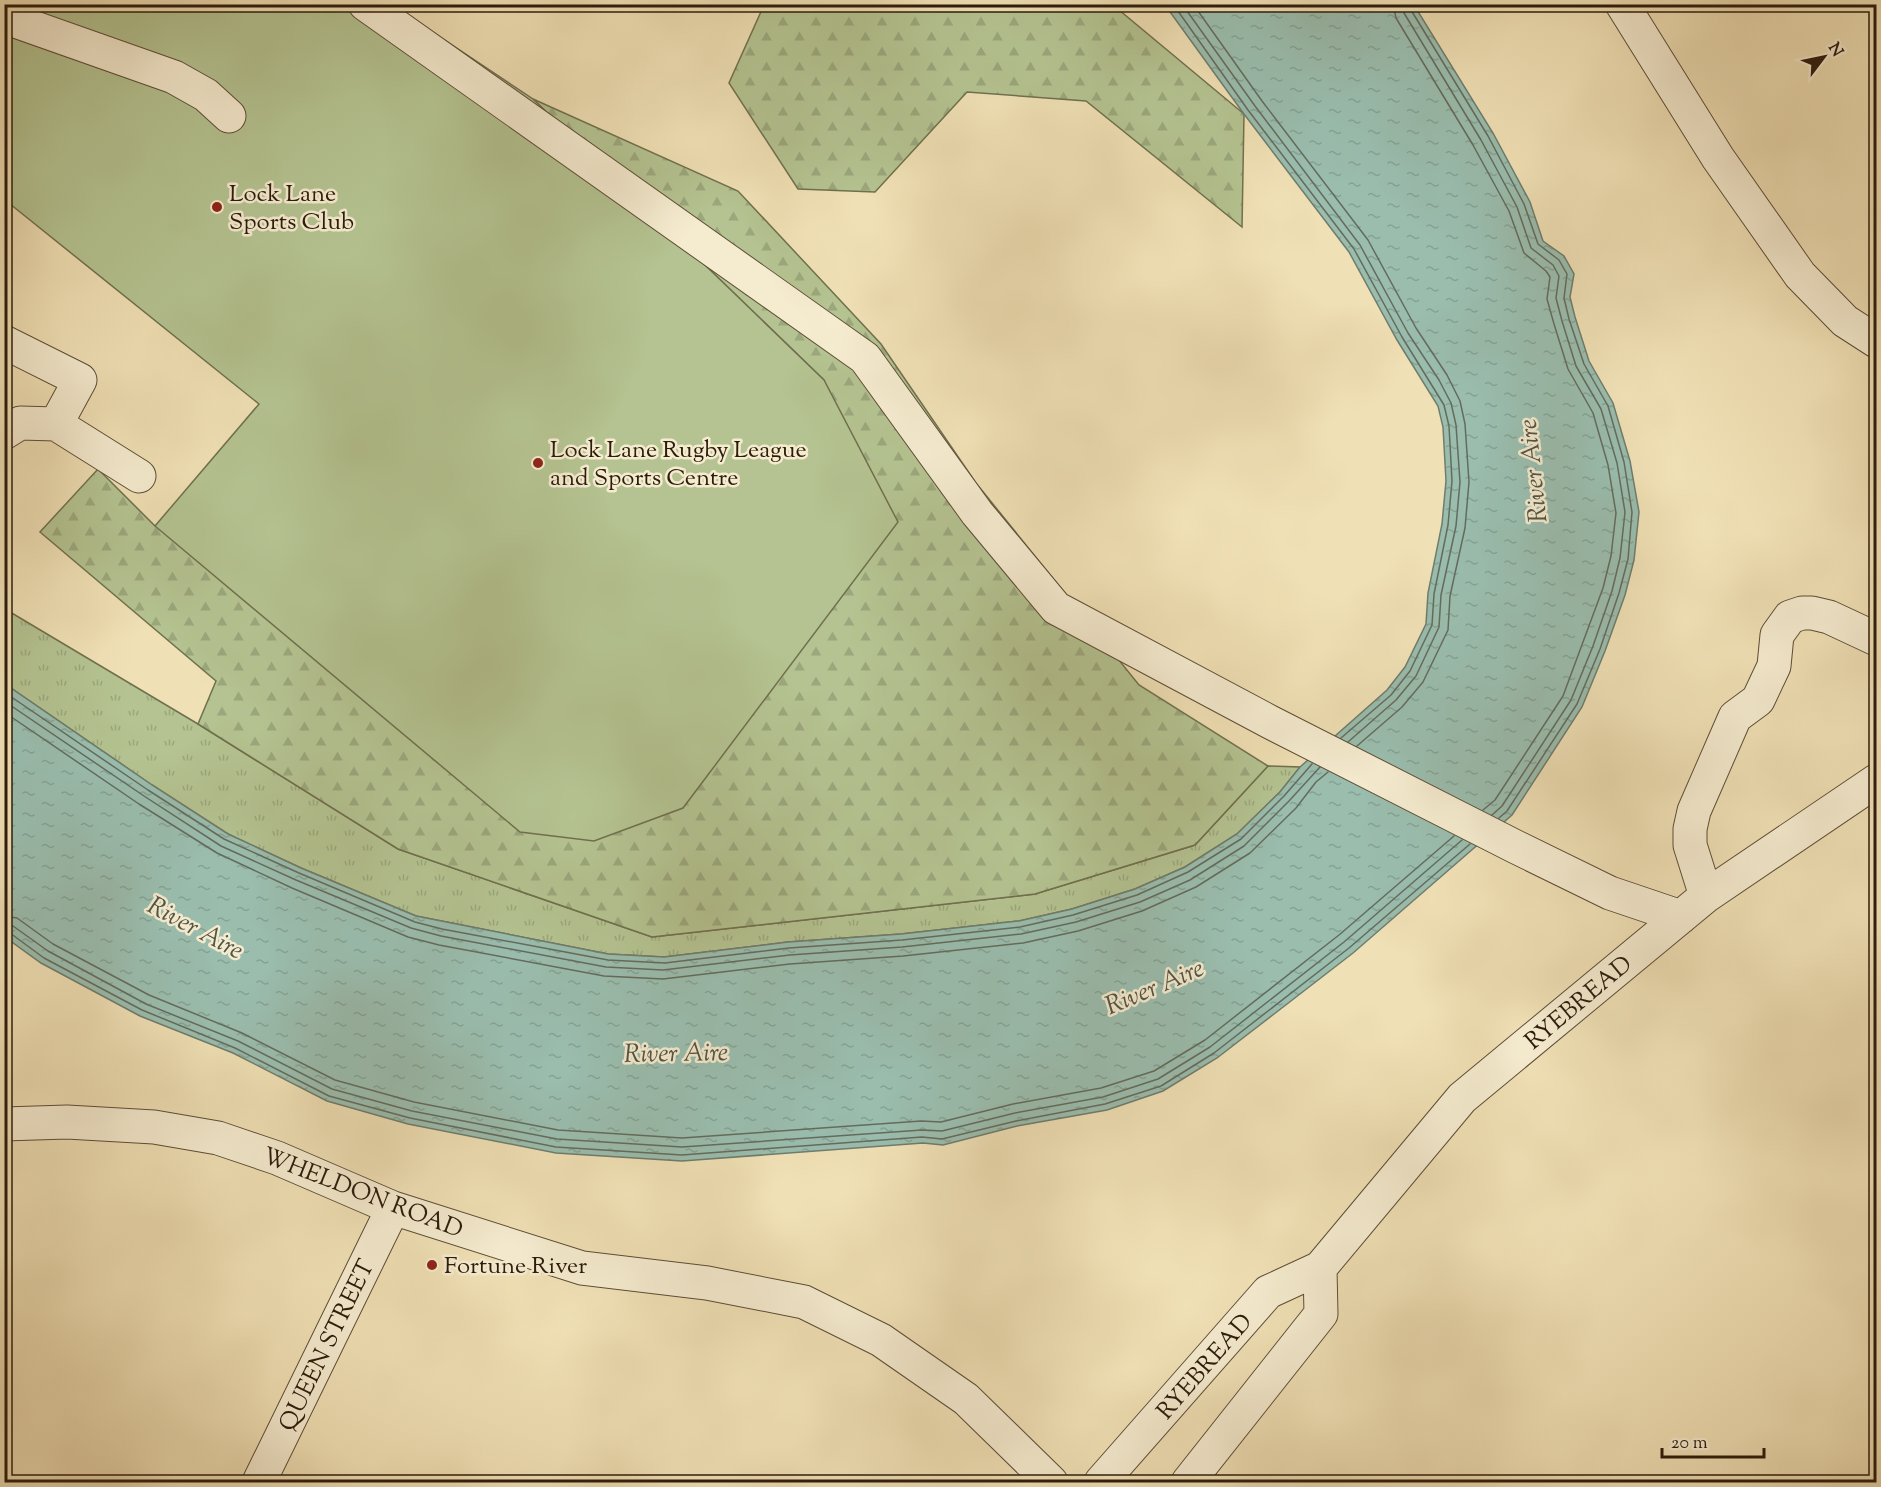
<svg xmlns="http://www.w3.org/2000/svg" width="1881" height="1487" font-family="'Sorts Mill Goudy',serif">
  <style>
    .grass { fill: url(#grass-tufts); stroke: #70704e; stroke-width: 1.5 }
    .forest { fill: url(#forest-firs); stroke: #70704e; stroke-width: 1.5 }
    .pitch { fill: #b4c391; stroke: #70704e; stroke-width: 1.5 }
    .water { fill: url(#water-ripples); stroke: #6e7d6d; stroke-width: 1.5 }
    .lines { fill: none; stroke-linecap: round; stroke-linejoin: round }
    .shore { stroke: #636c5d; stroke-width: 1.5 }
    .minor-casing { stroke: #5d4d36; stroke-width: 35 }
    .minor { stroke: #f5ebcf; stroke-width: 33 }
    .poi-dot { fill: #8f2418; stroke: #f5ebcf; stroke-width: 2 }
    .labels { text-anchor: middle; stroke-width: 5; stroke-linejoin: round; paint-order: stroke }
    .poi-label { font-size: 24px; fill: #2c1c0c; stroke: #f5ebcf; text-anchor: start }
    .street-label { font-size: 24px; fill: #2c1c0c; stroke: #f5ebcf }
    .water-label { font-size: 26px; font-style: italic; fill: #525445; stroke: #f5ebcf }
  </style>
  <defs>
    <pattern id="grass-tufts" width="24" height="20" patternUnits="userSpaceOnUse" patternTransform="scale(1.5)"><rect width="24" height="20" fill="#b4c391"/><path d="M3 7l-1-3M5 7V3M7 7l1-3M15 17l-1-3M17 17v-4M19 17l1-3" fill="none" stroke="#9ba77c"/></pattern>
    <pattern id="forest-firs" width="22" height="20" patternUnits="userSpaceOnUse" patternTransform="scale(1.5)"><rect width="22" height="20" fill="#b4c391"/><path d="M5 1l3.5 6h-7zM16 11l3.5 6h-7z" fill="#9ba77c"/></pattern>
    <pattern id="water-ripples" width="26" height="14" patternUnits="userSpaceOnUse" patternTransform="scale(1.5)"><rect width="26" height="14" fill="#9abdae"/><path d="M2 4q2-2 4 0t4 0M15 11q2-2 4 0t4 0" fill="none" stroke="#85a294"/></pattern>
  </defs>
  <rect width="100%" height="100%" fill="#f0e0b5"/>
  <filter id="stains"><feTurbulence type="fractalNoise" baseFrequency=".00333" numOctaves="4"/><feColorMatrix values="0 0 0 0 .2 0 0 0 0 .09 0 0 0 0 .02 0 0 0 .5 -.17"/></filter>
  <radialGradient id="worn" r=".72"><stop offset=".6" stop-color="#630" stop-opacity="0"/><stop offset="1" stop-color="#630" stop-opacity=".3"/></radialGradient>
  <path class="grass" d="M5 609 198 724 398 849 652 937 1035 894 1195 845 1268 766 1300 767 1280 792 1237 834 1185 867 1135 889 1072 909 1019 921 901 934 788 942 664 957 608 954 416 916 301 868 228 834 152 785 5 684Z"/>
  <path class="forest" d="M764 5H1113L1244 114 1242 227 1086 101 967 92 875 192 798 189 729 83Z
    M533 99 738 191 881 344 976 483 1139 685 1268 766 1195 845 1035 894 652 937 398 849 198 724 216 681 40 532 98 469 155 526 824 380Z"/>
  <path class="pitch" d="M24 5H392L533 99 824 380 898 522 683 808 594 841 520 832 155 526 259 404 5 200V62L16 18Z"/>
  <path class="water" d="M1165 5H1414L1493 133 1530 202 1543 241 1564 256 1574 274 1570 297 1575 317 1589 361 1613 403 1630 461 1639 512 1634 560 1625 595 1605 651 1582 707 1512 815 1353 953 1217 1058 1163 1091 1107 1110 1017 1126 943 1145 923 1143 682 1161 556 1153 408 1124 327 1101 233 1053 140 1016 41 963 5 937V684L152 785 228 834 301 868 416 916 608 954 664 957 788 942 901 934 1019 921 1072 909 1135 889 1185 867 1237 834 1280 792 1300 767 1387 690 1405 667 1426 624 1428 593 1442 524 1446 481 1443 427 1438 406 1397 340 1349 252 1244 114Z"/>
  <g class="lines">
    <path class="shore" d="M1173 4 1248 110 1354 249 1402 337 1444 405 1449 426 1452 481 1448 525 1434 594 1432 625 1410 671 1391 695 1341 738
      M1182 4 1255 106 1360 245 1408 333 1439 380 1451 403 1456 425 1460 482 1456 526 1441 595 1439 627 1416 676 1396 700 1348 742
      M1193 4 1262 101 1368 240 1416 328 1447 375 1460 401 1465 424 1469 482 1465 528 1450 596 1448 630 1423 682 1402 707 1357 746
      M1393 4 1396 18 1473 145 1509 211 1524 253 1546 271 1550 277 1547 299 1554 324 1568 369 1593 413 1608 465 1616 513 1611 556 1603 588 1563 696 1495 800 1483 810
      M1402 4 1404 13 1481 140 1517 207 1531 248 1553 265 1559 276 1556 298 1562 321 1576 366 1601 409 1617 463 1625 512 1620 558 1612 591 1593 646 1571 700 1502 806 1492 815
      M1410 4 1411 10 1488 136 1524 204 1538 244 1559 260 1567 274 1564 298 1569 319 1584 364 1608 406 1624 462 1632 512 1628 559 1619 593 1600 649 1577 704 1507 811 1499 818
      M4 692 148 790 224 839 299 873 415 922 442 929 608 960 665 963 789 948 902 940 1020 927 1073 915 1137 895 1188 872 1241 839 1284 796 1312 764
      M4 701 144 796 221 846 296 880 411 928 441 936 606 967 663 970 790 955 902 947 1021 934 1076 922 1140 902 1190 880 1244 846 1289 801 1320 767
      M4 712 139 804 217 853 292 888 408 937 439 945 604 976 663 979 790 964 903 956 1023 943 1078 931 1142 911 1196 887 1250 853 1296 808 1316 782 1328 772
      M4 916 17 918 53 944 149 995 242 1033 335 1080 414 1102 558 1130 682 1138 921 1121 941 1122 1013 1104 1101 1088 1154 1071 1205 1040 1339 935 1454 836
      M4 925 13 926 48 951 146 1004 238 1041 332 1089 412 1111 557 1139 682 1147 922 1130 942 1131 1015 1113 1103 1097 1158 1079 1210 1047 1344 942 1462 840
      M4 932 10 933 44 958 142 1010 235 1048 329 1096 410 1118 556 1147 682 1155 922 1137 942 1139 1016 1121 1105 1104 1161 1086 1214 1053 1349 948 1470 844"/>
    <g class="minor-casing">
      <path id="minor" d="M365 4 865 358 977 513 1056 608 1270 722 1516 847 1610 893 1681 917
        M1622 4 1718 158 1800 275 1845 321 1876 341
        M4 17 174 77 206 95 229 116
        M4 342 80 380 56 424
        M4 433 20 423 56 424 139 476
        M1706 896 1690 845V829L1694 811 1735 717 1758 700 1774 666 1777 635 1790 617 1802 613H1812L1829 617 1876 639
        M4 1124 67 1122 154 1127 218 1138 277 1158 393 1208 582 1268 707 1283 804 1302 881 1340 966 1399 1051 1482
        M259 1482 393 1208
        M1101 1482 1268 1292 1320 1268 1462 1098 1706 896 1876 781
        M1188 1482 1321 1314 1320 1268"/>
    </g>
    <use href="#minor" class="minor"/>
  </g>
  <g class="poi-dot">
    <circle cx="217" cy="207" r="6"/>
    <circle cx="538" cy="463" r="6"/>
    <circle cx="432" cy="1265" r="6"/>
  </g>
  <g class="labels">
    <g class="poi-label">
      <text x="229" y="201">Lock Lane<tspan x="229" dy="28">Sports Club</tspan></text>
      <text x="550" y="457">Lock Lane Rugby League<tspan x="550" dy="28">and Sports Centre</tspan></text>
      <text x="444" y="1273">Fortune River</text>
    </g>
    <g class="street-label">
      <text transform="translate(1578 1002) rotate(-40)" y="8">RYEBREAD</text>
      <text transform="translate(363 1192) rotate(21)" y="8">WHELDON ROAD</text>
      <text transform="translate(326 1345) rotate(-64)" y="8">QUEEN STREET</text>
      <text transform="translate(1204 1366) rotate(-49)" y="8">RYEBREAD</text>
    </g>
    <g class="water-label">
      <text transform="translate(1532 471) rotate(-96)" y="9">River Aire</text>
      <text transform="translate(196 927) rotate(28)" y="9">River Aire</text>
      <text transform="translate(1154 986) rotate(-23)" y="9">River Aire</text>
      <text transform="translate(676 1052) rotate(-1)" y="9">River Aire</text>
    </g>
  </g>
  <rect width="1881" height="1487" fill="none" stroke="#f0e0b5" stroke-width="24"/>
  <rect x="6" y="6" width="1869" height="1475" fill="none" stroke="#2c1c0c" stroke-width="3"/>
  <rect x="12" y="12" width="1857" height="1463" fill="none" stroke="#2c1c0c" stroke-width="1.5"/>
  <g transform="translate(1824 57) rotate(58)" stroke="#f5ebcf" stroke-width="4.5" paint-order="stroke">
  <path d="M0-4.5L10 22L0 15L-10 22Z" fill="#2c1c0c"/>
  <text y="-9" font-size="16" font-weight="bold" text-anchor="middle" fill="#2c1c0c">N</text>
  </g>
  <path d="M1662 1448v9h102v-9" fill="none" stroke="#2c1c0c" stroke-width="3"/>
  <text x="1671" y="1448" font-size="18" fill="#2c1c0c" stroke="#f5ebcf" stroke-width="4.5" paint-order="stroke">20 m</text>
  <rect width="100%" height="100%" filter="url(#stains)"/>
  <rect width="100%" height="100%" fill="url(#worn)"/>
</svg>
